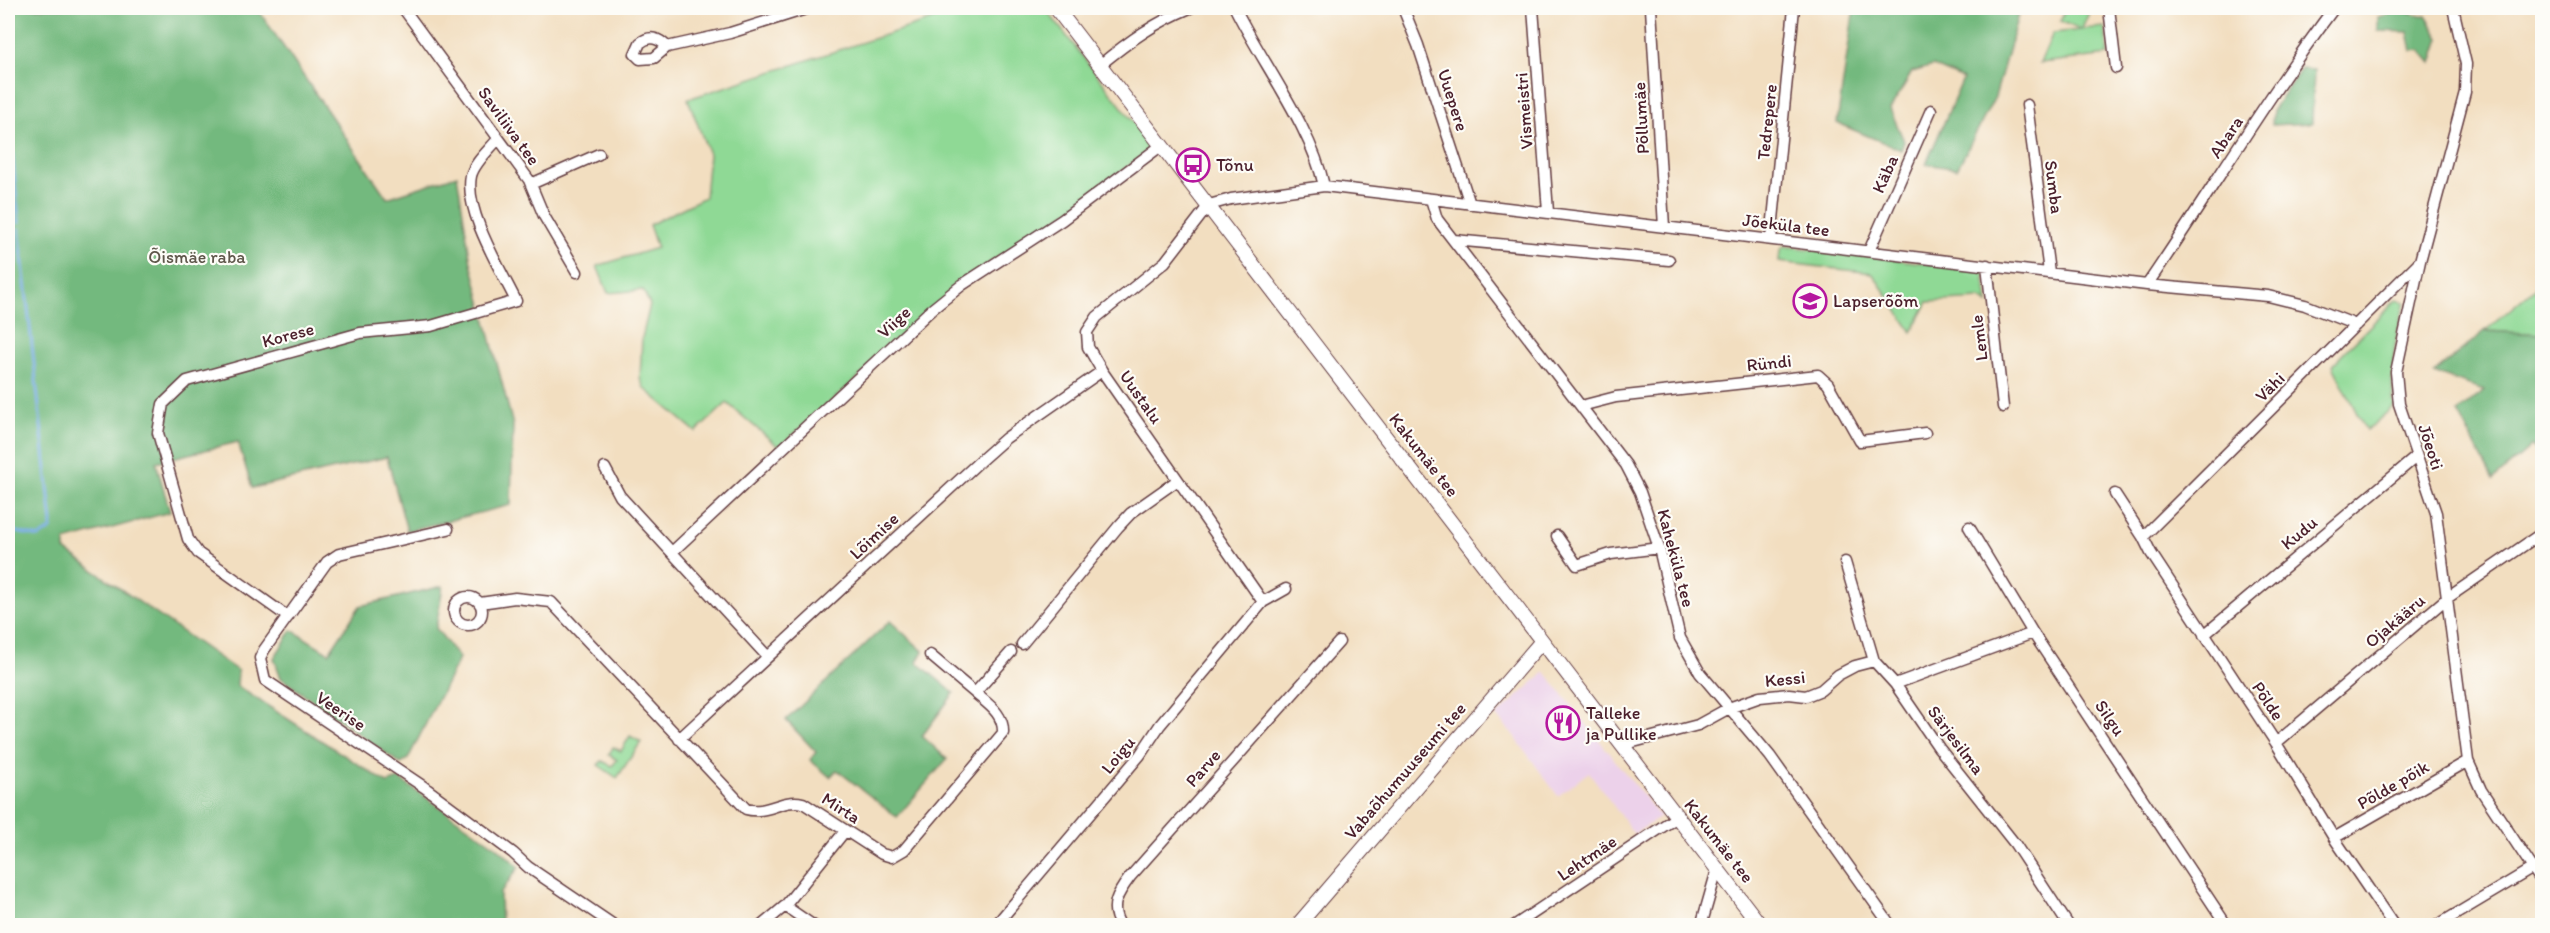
<svg xmlns="http://www.w3.org/2000/svg" width="2550" height="933" font-family="Itim,sans-serif">
  <style>
    .built { fill: #ecd1ea }
    .green { fill: #8fd995; stroke: #6c7c60; stroke-width: 1.5 }
    .forest { fill: #73b97e; stroke: #5e6c54; stroke-width: 1.5 }
    .lines { fill: none; stroke-linecap: round; stroke-linejoin: round }
    .stream { stroke: #76abe4; stroke-width: 3 }
    .minor-casing { stroke: #633c41; stroke-width: 13 }
    .tertiary-casing { stroke: #633c41; stroke-width: 16 }
    .minor { stroke: #fff; stroke-width: 10 }
    .tertiary { stroke: #fff; stroke-width: 14 }
    .labels { text-anchor: middle; stroke-width: 4.5; stroke-linejoin: round; paint-order: stroke }
    .street-label { font-size: 18px; fill: #4a1f2b; stroke: #fdfcf7 }
    .poi-label { font-size: 18px; fill: #4a1f2b; stroke: #fdfcf7; text-anchor: start }
    .park-label { font-size: 18px; fill: #5f574b; stroke: #fdfcf7 }
  </style>
  <rect width="100%" height="100%" fill="#fdfcf7"/>
  <filter id="ink" filterUnits="userSpaceOnUse"><feTurbulence type="fractalNoise" baseFrequency=".0167" numOctaves="2"/><feDisplacementMap in="SourceGraphic" scale="12" xChannelSelector="R" yChannelSelector="G"/><feConvolveMatrix kernelMatrix="1 2 1 2 8 2 1 2 1" color-interpolation-filters="sRGB"/></filter>
  <filter id="wash" filterUnits="userSpaceOnUse"><feTurbulence type="fractalNoise" baseFrequency=".008" numOctaves="4" result="noise"/><feDisplacementMap in="SourceGraphic" scale="24" xChannelSelector="R" yChannelSelector="G"/><feGaussianBlur stdDeviation="1.35" result="paint"/><feColorMatrix in="noise" values="0 0 0 0 0 0 0 0 0 0 0 0 0 0 0 0 0 1.4 0 .05"/><feComposite in="paint" operator="in"/></filter>
  <g filter="url(#wash)">
    <rect width="100%" height="100%" fill="#f2dec0"/>
    <path class="built" d="M1545 672 1660 817 1634 834 1589 772 1558 796 1512 733 1496 716Z"/>
    <path class="green" d="M968 8H1045L1153 147 1075 207 987 265 779 447 727 403 696 432 644 388 640 378 642 338 650 305 643 290 608 293 597 266 657 248 649 225 705 197 709 154 688 99Z
      M2066 8H2091L2082 29 2105 27 2108 55 2040 63 2053 33 2080 30 2060 21Z
      M1784 246 1982 270 1984 271 1988 304 1980 299 1928 302 1912 332 1872 273 1779 262 1780 250Z
      M2542 282V334L2485 331Z
      M2396 300 2405 302C2395 337 2389 370 2394 406L2366 431 2333 366 2340 356Z
      M630 736 641 742 617 778 598 765 602 761 612 766 617 760 609 755 613 747 621 751Z"/>
    <path class="forest" d="M8 8H257L387 198 457 175 471 263 513 425 511 505 407 531 387 457 252 488 238 442 156 462 170 512 65 541V550L238 671 237 686 387 783 399 779 497 847 519 867 500 893 501 925H8Z
      M1854 8H2020L1995 97 1957 169 1926 164 1963 79 1933 66 1912 72 1890 109 1904 141 1901 150 1837 123Z
      M2401 11 2426 16 2440 38 2432 63 2421 50 2412 51 2408 32 2378 31V17Z
      M2301 69 2314 70 2312 123 2272 125 2273 110Z
      M2485 331 2542 334V463L2532 446 2493 480 2458 412 2484 390 2434 373Z
      M443 586 436 628 459 658 408 759 401 764 281 678 274 658 292 630 329 653 360 606Z
      M890 621 923 651 917 662 954 693 922 736 947 759 897 817 837 770 830 777 810 760 816 752 786 720Z"/>
    <g class="lines">
      <path class="stream" d="M8 111 19 223
        M8 530 39 537 51 529 52 523 19 229"/>
    </g>
  </g>
  <g filter="url(#ink)">
    <g class="lines">
      <g class="minor-casing">
        <path id="minor" d="M403 8 529 180 544 216 577 272
          M1235 8C1262 63 1311 126 1324 186
          M1403 8 1418 45 1470 204
          M1533 8 1548 212
          M1651 8 1664 227
          M2109 8 2116 68
          M2453 8 2466 64 2465 92 2420 261 2396 372 2399 404 2436 513 2468 761 2481 790 2542 882
          M667 47C659 38 650 35 640 43L635 54 640 59 654 58 667 47 730 33 809 8
          M1100 65C1129 41 1156 22 1190 8
          M2027 105 2049 272
          M531 184 599 154
          M1431 199 1437 219 1626 465 1640 492 1659 548 1680 638 1700 673 1770 756 1891 926
          M1454 240 1669 260
          M1771 240 1794 8
          M1869 251 1931 110
          M1987 265 2003 407
          M2147 285C2210 193 2267 97 2334 8
          M1581 406 1616 397 1818 375 1828 384 1860 441 1925 433
          M605 468 620 496 767 656
          M2115 494 2143 537 2151 553 2276 743 2334 838 2394 926
          M1969 527 2033 633 2227 926
          M448 529 339 554 327 562 264 650 260 658 265 680 424 787 513 853 528 867 615 926
          M1557 536 1577 565 1611 554 1659 548
          M2143 537 2419 262
          M672 552 931 310 962 285 1062 220 1162 145
          M1845 562 1874 661 1895 684 1939 748 2015 844 2069 926
          M454 611a14 14 0 1 1 28 0a14 14 0 1 1-28 0Z
          M1263 602 1102 371 1088 347 1087 332 1097 317 1165 262 1209 205 1231 199 1324 186 2147 285 2268 296 2305 305 2356 325
          M480 603 515 598 551 602 746 809C767 815 782 798 803 803L882 854 892 857 904 850 1003 733C1004 714 989 705 975 693L1011 652
          M288 617 198 553 188 539 158 433 163 404 187 381 360 333 431 326 516 301C501 270 464 211 471 176 474 163 489 150 498 139
          M2204 635 2416 457
          M1022 644 1118 527 1131 513 1178 480
          M930 655 975 693
          M1895 684 2033 633
          M679 739 980 461 1006 438 1102 371
          M2276 743 2446 599 2542 533
          M1622 745 1698 725 1729 708 1760 697 1789 694 1806 696 1821 690 1838 675 1855 666 1874 661
          M2334 838 2468 761
          M785 906 845 831
          M761 926 785 906 814 926
          M995 926 1140 755 1160 725 1263 602 1286 589
          M1121 926C1108 907 1118 893 1130 877L1339 642
          M1514 926 1677 817
          M1701 926 1715 877 1720 872
          M2436 926 2533 868"/>
      </g>
      <g class="tertiary-casing">
        <path id="tertiary" d="M1056 8 1761 926
          M1297 926 1542 641"/>
      </g>
      <use href="#minor" class="minor"/>
      <use href="#tertiary" class="tertiary"/>
    </g>
  </g>
  <defs>
    <g id="bus-ring" transform="scale(1.725)"><circle r="9.5" fill="#fdfcf7" stroke="#b5179e" stroke-width="1.5"/><path d="M-5-6H5V4H4V6H2V4H-2V6H-4V4H-5ZM-3.5-4V0h7V-4ZM-3.5 1.2v1.5H-2V1.2ZM2 1.2v1.5H3.5V1.2Z" fill="#b5179e"/></g>
    <g id="school-ring" transform="scale(1.725)"><circle r="9.5" fill="#fdfcf7" stroke="#b5179e" stroke-width="1.5"/><path d="M0-5L7-2L0 1L-7-2ZM-4 1L0 2.5L4 1V4Q0 6-4 4Z" fill="#b5179e"/></g>
    <g id="restaurant-ring" transform="scale(1.725)"><circle r="9.5" fill="#fdfcf7" stroke="#b5179e" stroke-width="1.5"/><path d="M-5-6h1v4h1v-4h1v4h1v-4h1v5L-1.5 .5V6h-2V.5L-5-1ZM5-6V6H3V1.5H1.5Q1.5-4 5-6Z" fill="#b5179e"/></g>
  </defs>
  <g fill-rule="evenodd">
    <use href="#bus-ring" x="1193" y="165"/>
    <use href="#school-ring" x="1810" y="301"/>
    <use href="#restaurant-ring" x="1563" y="723"/>
  </g>
  <g class="labels">
    <g class="street-label">
      <text transform="translate(1453 100) rotate(72)" y="6">Uuepere</text>
      <text transform="translate(1524 111) rotate(-94)" y="6">Vismeistri</text>
      <text transform="translate(1641 118) rotate(-93)" y="6">Põllumäe</text>
      <text transform="translate(1767 122) rotate(-84)" y="6">Tedrepere</text>
      <text transform="translate(509 126) rotate(54)" y="6">Saviliiva tee</text>
      <text transform="translate(2226 137) rotate(-56)" y="6">Abara</text>
      <text transform="translate(1885 174) rotate(-66)" y="6">Käba</text>
      <text transform="translate(2054 187) rotate(83)" y="6">Sumba</text>
      <text transform="translate(1786 225) rotate(7)" y="6">Jõeküla tee</text>
      <text transform="translate(894 322) rotate(-43)" y="6">Viige</text>
      <text transform="translate(288 335) rotate(-15)" y="6">Korese</text>
      <text transform="translate(1979 338) rotate(-97)" y="6">Lemle</text>
      <text transform="translate(1769 363) rotate(-6)" y="6">Ründi</text>
      <text transform="translate(2270 387) rotate(-45)" y="6">Vähi</text>
      <text transform="translate(1141 397) rotate(55)" y="6">Uustalu</text>
      <text transform="translate(2431 447) rotate(72)" y="6">Jõeoti</text>
      <text transform="translate(1424 455) rotate(52)" y="6">Kakumäe tee</text>
      <text transform="translate(2299 533) rotate(-40)" y="6">Kudu</text>
      <text transform="translate(874 536) rotate(-43)" y="6">Lõimise</text>
      <text transform="translate(1676 558) rotate(75)" y="6">Kaheküla tee</text>
      <text transform="translate(2395 621) rotate(-40)" y="6">Ojakääru</text>
      <text transform="translate(1785 679) rotate(-6)" y="6">Kessi</text>
      <text transform="translate(2268 701) rotate(56)" y="6">Põlde</text>
      <text transform="translate(341 711) rotate(34)" y="6">Veerise</text>
      <text transform="translate(2110 718) rotate(56)" y="6">Silgu</text>
      <text transform="translate(1956 740) rotate(53)" y="6">Särjesilma</text>
      <text transform="translate(1118 755) rotate(-51)" y="6">Loigu</text>
      <text transform="translate(1203 768) rotate(-49)" y="6">Parve</text>
      <text transform="translate(1405 771) rotate(-49)" y="6">Vabaõhumuuseumi tee</text>
      <text transform="translate(2393 785) rotate(-30)" y="6">Põlde põik</text>
      <text transform="translate(841 808) rotate(33)" y="6">Mirta</text>
      <text transform="translate(1719 841) rotate(52)" y="6">Kakumäe tee</text>
      <text transform="translate(1587 858) rotate(-34)" y="6">Lehtmäe</text>
    </g>
    <g class="poi-label">
      <text x="1216" y="171">Tõnu</text>
      <text x="1833" y="307">Lapserõõm</text>
      <text x="1586" y="719">Talleke<tspan x="1586" dy="21">ja Pullike</tspan></text>
    </g>
    <g class="park-label">
      <text x="197" y="263">Õismäe raba</text>
    </g>
  </g>
  <rect width="2550" height="933" fill="none" stroke="#fdfcf7" stroke-width="30"/>
</svg>
